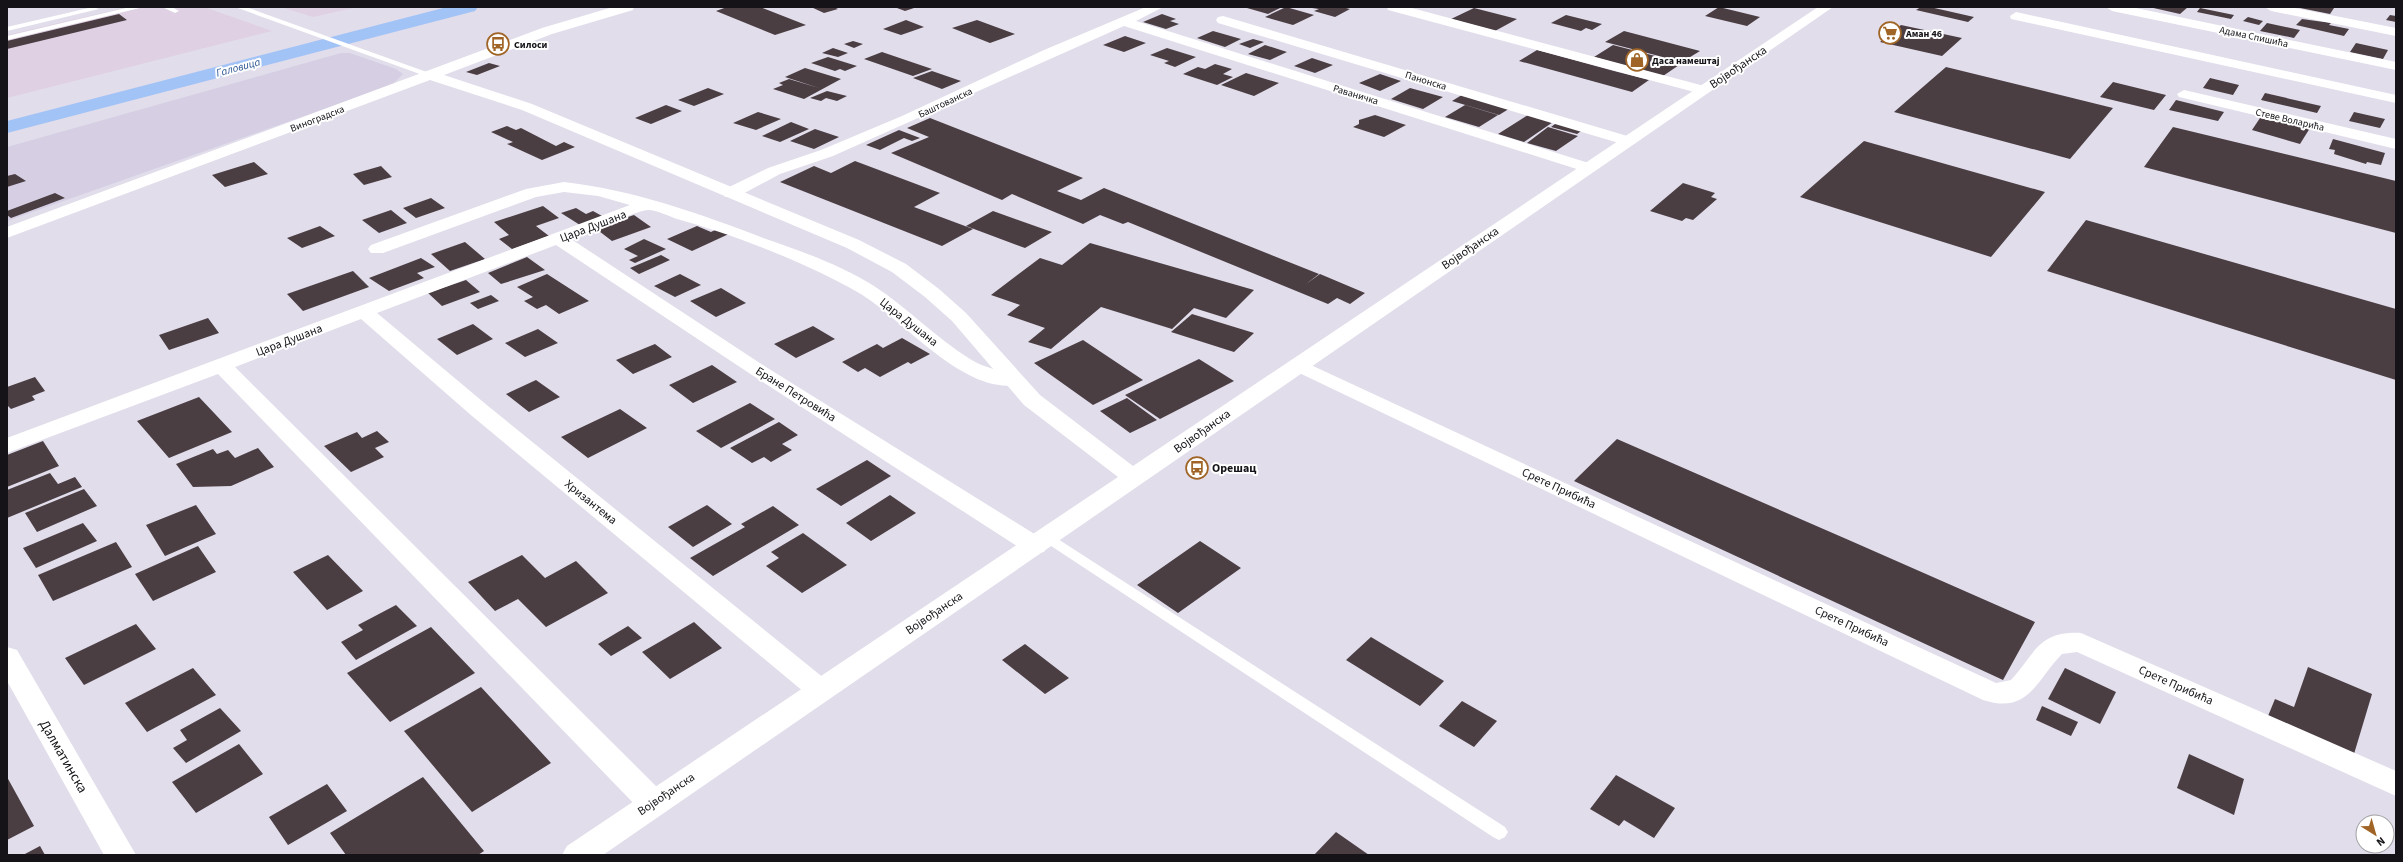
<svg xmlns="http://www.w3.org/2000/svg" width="2403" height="862" font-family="'Source Sans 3',sans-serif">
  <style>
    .built { fill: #d6cfe4 }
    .industrial { fill: #dfd0e3 }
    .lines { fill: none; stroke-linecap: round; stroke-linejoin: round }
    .canal { fill: #a2c3f6; fill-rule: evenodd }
    .building { fill: #4a3e43 }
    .lane { fill: #fff; fill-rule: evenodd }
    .street { fill: #fff; fill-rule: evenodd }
    .secondary { fill: #fff; fill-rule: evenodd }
    .labels { text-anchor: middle; stroke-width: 4; stroke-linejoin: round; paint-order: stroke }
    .far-poi-label { font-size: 10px; font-weight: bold; fill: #151318; stroke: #fff; text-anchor: start }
    .far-street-label { font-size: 10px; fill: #151318; stroke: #fff }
    .far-water-label { font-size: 11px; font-style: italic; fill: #2c5592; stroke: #fff }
    .street-label { font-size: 12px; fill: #151318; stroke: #fff }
    .poi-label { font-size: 12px; font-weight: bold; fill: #151318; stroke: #fff; text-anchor: start }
    .near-street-label { font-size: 14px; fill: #151318; stroke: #fff }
  </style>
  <rect width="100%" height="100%" fill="#e1ddeb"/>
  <path class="built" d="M341 53H350L396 69 403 74 392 85 7 221V147Z"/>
  <path class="industrial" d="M128 7H204L272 31 7 98V35Z
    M281 7H357L313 17Z"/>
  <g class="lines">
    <path class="canal" d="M447 7H478L475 11 7 133V121Z"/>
  </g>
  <path class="building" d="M727 7H760L806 25 775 35 716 11Z
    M811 7H834L838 9 824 13Z
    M899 7H917L905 11 897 8Z
    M1249 7H1282L1268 14 1247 8Z
    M1286 7 1314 15 1293 25 1265 17Z
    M1342 7 1350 9 1335 17 1314 11 1319 9 1312 8Z
    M1719 7 1760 17 1747 26 1705 16Z
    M1921 7H1930L1974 17 1968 22 1916 10Z
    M2149 7H2188L2180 14Z
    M2329 7 2334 8 2330 14 2300 8Z
    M1474 8 1517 19 1495 31 1451 19Z
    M2200 8 2234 15 2231 19 2197 12Z
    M119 14 127 20 7 49V41Z
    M1162 14 1176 19 1170 21 1179 24 1166 29 1143 22Z
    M1566 15 1602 24 1592 30 1586 28 1581 31 1551 23Z
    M2390 15 2396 16V22L2386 20Z
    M2248 17 2263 21 2259 25 2243 21Z
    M2302 19 2331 23 2329 25 2349 29 2344 36 2296 25Z
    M906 20 924 27 901 35 883 29Z
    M977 20 1015 34 990 43 952 28Z
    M2267 23 2300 30 2294 38 2260 31Z
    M1901 25 1962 38 1942 56 1880 42Z
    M1213 31 1241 39 1225 47 1197 38Z
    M1624 31 1700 51 1682 62 1605 42Z
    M1125 36 1146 43 1124 52 1103 45Z
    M1253 39 1264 42 1250 48 1239 44Z
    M853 41 863 44 854 48 844 44Z
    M2356 43 2388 50 2383 59 2350 52Z
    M1265 45 1287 52 1270 60 1248 54Z
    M1613 45 1682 63 1663 76 1594 57Z
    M833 48 848 53 838 57 822 53Z
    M1167 48 1196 57 1175 67 1164 63 1169 61 1150 55Z
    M1537 50 1614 71 1649 80 1632 92 1519 61Z
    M882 52 932 69 913 76 864 59Z
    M828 57 857 66 845 71 840 69 835 71 811 63Z
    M1312 58 1333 65 1315 73 1294 66Z
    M489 63 500 66 477 75 466 72Z
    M1215 64 1232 69 1223 74 1233 77 1217 85 1183 74 1198 67 1205 69Z
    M1946 67 2113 108 2070 159 1894 112Z
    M805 68 841 79 804 99 773 89 783 85 779 83 789 79 819 88 785 77Z
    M932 71 961 81 942 89 913 78Z
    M1246 73 1279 83 1254 96 1221 85Z
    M1380 74 1401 81 1380 91 1359 83Z
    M2210 78 2239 85 2233 95 2203 88Z
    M2113 82 2166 95 2154 110 2100 97Z
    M708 88 724 94 694 106 678 100Z
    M1410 88 1443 97 1423 109 1391 99Z
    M827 91 847 96 837 101 826 98 821 101 810 98Z
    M1465 93 1512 107 1499 115 1452 101Z
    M2265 93 2321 106 2317 113 2261 100Z
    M2176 100 2224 112 2218 121 2169 110Z
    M666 105 682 111 651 124 635 118Z
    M1465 105 1498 115 1479 127 1445 117Z
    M758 112 781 119 756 130 733 123Z
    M2354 112 2385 119 2380 128 2349 121Z
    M1531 113 1556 120 1524 142 1498 134Z
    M1375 115 1406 125 1384 137 1353 127 1359 124V120Z
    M930 118 1083 178 1057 191 1081 200 1104 188 1319 274 1306 284 1320 274 1365 293 1350 304 1337 298 1328 304 1128 222 1123 224 1100 215 1083 224 1012 194 1002 200 891 153 929 137 907 128Z
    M2260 118 2271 121 2273 119 2310 128 2300 144 2252 130Z
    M1559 121 1584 129 1577 134 1551 127Z
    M791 122 809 129 780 142 762 136Z
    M507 126 516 130 521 128 556 146 564 142 575 147 542 160 507 144 513 142 491 132Z
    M1548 127 1578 136 1556 151 1527 143Z
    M2173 127 2396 181V233L2144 167Z
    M815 129 839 137 814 149 790 141Z
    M899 130 920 138 912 141 904 138 880 150 866 145Z
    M2333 139 2385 153 2381 165 2367 162 2366 164 2334 154 2335 150 2329 149Z
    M1864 141 2045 192 1991 257 1800 197Z
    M855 161 940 193 914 207 973 229 942 246 780 182 814 166 831 173Z
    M254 162 268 174 225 187 212 175Z
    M381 166 392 177 364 185 353 174Z
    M15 174 26 181 7 187V176Z
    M1683 183 1715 193 1711 197 1717 199 1693 220 1686 218 1682 221 1650 211Z
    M55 193 65 198 11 218 7 215V211Z
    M431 198 445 208 416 218 403 208Z
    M543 206 559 218 536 226 549 236 512 249 499 239 509 235 494 222Z
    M576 208 586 214 593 211 602 216 580 225 561 213Z
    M391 210 407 223 379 233 362 220Z
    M993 211 1052 232 1025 248 966 226Z
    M634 215 651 227 612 241 595 228Z
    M2086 220 2396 309V380L2047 271Z
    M320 226 335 236 302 248 287 238Z
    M697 226 711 232 719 228 731 233 692 251 667 239Z
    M644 239 666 249 635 263 629 260 638 256 624 249Z
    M465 242 485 259 450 271 431 254Z
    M1090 243 1254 290 1226 318 1194 308 1172 329 1101 307 1051 349 1028 342 1045 328 1007 315 1020 305 991 295 1040 258 1062 265Z
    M661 255 670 260 639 274 630 268Z
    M527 257 545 270 501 284 488 273Z
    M421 258 435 267 417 273 424 278 389 291 369 278Z
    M353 271 369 287 303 311 287 294Z
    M547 274 589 301 559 314 546 305 537 309 524 301 533 297 517 287Z
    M680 274 701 285 675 297 654 286Z
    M466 280 480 292 442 306 428 293Z
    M721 288 746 303 716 317 690 301Z
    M491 295 499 301 478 309 470 303Z
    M1192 314 1254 333 1234 352 1171 332Z
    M208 318 219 333 169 350 159 335Z
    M473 324 493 339 457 355 437 339Z
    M813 326 835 339 796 358 774 344Z
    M538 329 558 343 525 357 505 343Z
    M902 338 930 354 911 364 908 362 880 377 865 368 858 372 842 362 877 344 883 348Z
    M1083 340 1143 380 1093 405 1034 363Z
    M655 344 672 357 633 374 616 360Z
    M1199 359 1234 381 1160 419 1125 395Z
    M712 365 737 382 693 403 669 385Z
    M35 377 45 391 32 396 35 400 11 409 7 405V387Z
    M536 380 560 397 529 412 506 394Z
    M199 397 232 432 169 458 137 421Z
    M1127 398 1157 420 1130 433 1100 411Z
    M750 403 775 419 721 448 696 431Z
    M620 409 647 428 588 458 561 437Z
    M779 422 798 435 782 444 792 450 771 462 764 457 752 463 730 448Z
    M377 431 389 442 375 448 384 457 351 472 324 446 357 432 362 438Z
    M1617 439 1851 541 2035 622 2003 680 1574 481Z
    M43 441 59 466 7 487V455Z
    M258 448 274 467 231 486 193 487 176 464 213 449 217 454 228 450 235 458Z
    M867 460 891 476 841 506 816 489Z
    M50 473 58 484 75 477 82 487 7 518V490Z
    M84 489 97 506 37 532 25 513Z
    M890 495 916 513 871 541 846 523Z
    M196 505 216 534 165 556 146 525Z
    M707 505 732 524 693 547 668 527Z
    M773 506 799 525 713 576 690 558 745 527 741 524Z
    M83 523 97 541 36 568 23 548Z
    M803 533 847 565 802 593 766 566 779 558 771 552Z
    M1200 541 1241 568 1178 613 1137 585Z
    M116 542 132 567 53 601 38 575Z
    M198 546 216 572 153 601 135 574Z
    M328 555 363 591 327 610 293 572Z
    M522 555 545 578 576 561 608 593 546 627 518 599 495 611 468 582Z
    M396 605 417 626 356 660 341 642 363 630 358 625Z
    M694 622 722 648 670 679 642 652Z
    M136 624 156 649 84 685 65 658Z
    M628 626 642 638 611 656 598 644Z
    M431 627 475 673 390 722 347 673Z
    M1371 637 1444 681 1420 706 1346 660Z
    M1025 644 1069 678 1045 694 1002 660Z
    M2308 667 2372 694 2354 754 2268 716 2275 699 2294 707Z
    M193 668 216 695 147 732 125 703Z
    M2065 668 2116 692 2100 724 2048 699Z
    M481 687 551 763 472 812 404 731Z
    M1462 701 1497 721 1474 747 1439 726Z
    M2042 706 2078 722 2071 736 2036 720Z
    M220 708 241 731 186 763 173 748 187 740 180 730Z
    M239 744 263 774 196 813 172 782Z
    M2189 754 2244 779 2234 815 2177 788Z
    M1616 775 1675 808 1654 838 1624 820 1619 826 1590 809Z
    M7 777 34 826 7 840Z
    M423 777 484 851 478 855H346L330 833Z
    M327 784 347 811 288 845 269 817Z
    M1336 832 1369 855H1314Z
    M40 846 45 855H23Z"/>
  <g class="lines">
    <path class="lane" d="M93 7 99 9 7 31V27Z
      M130 7H144L7 40V36Z
      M162 7H172L179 11 175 13Z
      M235 7H246L435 75 428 77Z
      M1047 532 1505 827 1508 832 1505 837 1499 840 1493 837 1042 540 1040 537 1042 534Z"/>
    <path class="street" d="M1146 7H1163L1136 21 1595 165 1597 168 1595 171H1583L1124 26 833 156 780 174 737 197H725L723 193 725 189 768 168 821 150 902 116 1044 50Z
      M1387 7H1408L1708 87 1710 90 1703 94 1698 93 1388 10Z
      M2106 7H2131L2396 62V70L2112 11Z
      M2265 7H2290L2396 28V36L2271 11Z
      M2016 12 2396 95V103L2011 19 2010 16Z
      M1223 16 1634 138 1636 141 1634 144H1622L1218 23 1216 20 1218 17Z
      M2184 90 2396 139V149L2179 97 2177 94Z
      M564 182C634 190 701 214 766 239 803 252 841 265 874 286 908 308 936 338 970 359 986 369 1003 371 1021 376L1024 380 1021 384C966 398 903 319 859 293 807 263 735 235 677 219 668 216 657 210 648 210 638 210 584 234 571 239L766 367 1044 540 1047 546 1044 552 1035 554 1026 552 752 375 556 245 377 313 488 406 830 683 834 690 830 697 820 700 810 697 472 416 361 319 235 367 664 794 668 803 664 812 653 815 642 812 218 374 7 453V438L630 205 598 196 564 192 536 197 383 253H371L368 249 371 245 526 189Z
      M1298 359 1996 683 2011 680C2036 653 2038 631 2081 633L2396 771V796L2077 652 2062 654C2036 680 2029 715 1983 700L1291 369 1288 365 1291 361Z
      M7 647 17 650 136 855H104L7 681Z"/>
    <path class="secondary" d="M613 7H634L633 10 552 34 444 75 532 104 859 240 906 264 939 289 966 313 1040 395 1133 466 1818 7H1833L603 855H562L567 846 1118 477 1024 405 952 321 925 297 892 272 847 248 522 110 430 80 7 238V227L542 28Z"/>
  </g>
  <defs>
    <g id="supermarket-ring" transform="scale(1.15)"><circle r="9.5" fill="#fff" stroke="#a06526" stroke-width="1.5"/><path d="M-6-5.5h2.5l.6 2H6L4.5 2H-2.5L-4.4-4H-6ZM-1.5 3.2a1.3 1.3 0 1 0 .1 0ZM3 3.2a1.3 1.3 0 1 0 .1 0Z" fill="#a06526"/></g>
    <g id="bus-ring" transform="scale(1.15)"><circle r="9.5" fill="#fff" stroke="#a06526" stroke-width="1.5"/><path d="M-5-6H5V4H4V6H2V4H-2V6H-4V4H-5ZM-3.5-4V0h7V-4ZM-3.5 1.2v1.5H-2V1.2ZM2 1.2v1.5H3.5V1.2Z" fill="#a06526"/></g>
    <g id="shop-ring" transform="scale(1.15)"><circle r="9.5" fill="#fff" stroke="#a06526" stroke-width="1.5"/><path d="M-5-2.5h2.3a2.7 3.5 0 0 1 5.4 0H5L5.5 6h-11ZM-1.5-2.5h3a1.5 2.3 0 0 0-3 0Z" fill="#a06526"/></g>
  </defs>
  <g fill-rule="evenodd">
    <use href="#supermarket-ring" x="1890" y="33"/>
    <use href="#bus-ring" x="498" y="44"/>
    <use href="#shop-ring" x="1637" y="60"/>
    <use href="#bus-ring" x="1197" y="468"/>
  </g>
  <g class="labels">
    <g class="far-poi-label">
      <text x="1906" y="37">Аман 46</text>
      <text x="514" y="48">Силоси</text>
      <text x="1652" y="64">Даса намештај</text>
    </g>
    <g class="far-street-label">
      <text transform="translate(2254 36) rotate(12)" y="4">Адама Спишића</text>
      <text transform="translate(1426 80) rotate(17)" y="4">Панонска</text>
      <text transform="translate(1356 94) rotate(17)" y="4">Раваничка</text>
      <text transform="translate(945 102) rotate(-25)" y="4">Баштованска</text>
      <text transform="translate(317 118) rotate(-21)" y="4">Виноградска</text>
      <text transform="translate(2290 119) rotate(13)" y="4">Стеве Воларића</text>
    </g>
    <g class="far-water-label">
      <text transform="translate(238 67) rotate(-15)" y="4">Галовица</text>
    </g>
    <g class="street-label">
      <text transform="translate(1738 67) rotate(-34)" y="4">Војвођанска</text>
      <text transform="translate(593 226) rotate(-21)" y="4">Цара Душана</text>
      <text transform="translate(1470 248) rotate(-34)" y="4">Војвођанска</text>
      <text transform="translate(909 322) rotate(38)" y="4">Цара Душана</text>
      <text transform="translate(289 340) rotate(-21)" y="4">Цара Душана</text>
      <text transform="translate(796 394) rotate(32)" y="4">Бране Петровића</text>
      <text transform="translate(1202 431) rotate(-35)" y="4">Војвођанска</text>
      <text transform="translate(1559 488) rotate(25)" y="4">Срете Прибића</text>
      <text transform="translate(591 502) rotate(39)" y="4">Хризантема</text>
      <text transform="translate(934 613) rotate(-34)" y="4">Војвођанска</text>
      <text transform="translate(1852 626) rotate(25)" y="4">Срете Прибића</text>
      <text transform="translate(2176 685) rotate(24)" y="4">Срете Прибића</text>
      <text transform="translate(666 794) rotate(-34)" y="4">Војвођанска</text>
    </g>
    <g class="poi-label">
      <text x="1212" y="472">Орешац</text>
    </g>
    <g class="near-street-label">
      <text transform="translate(64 756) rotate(60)" y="5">Далматинска</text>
    </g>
  </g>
  <rect width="2403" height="862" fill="none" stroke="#151318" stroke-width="16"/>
  <g transform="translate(2375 834) rotate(143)"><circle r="19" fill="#ffffff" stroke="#a1a1a3"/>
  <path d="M0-3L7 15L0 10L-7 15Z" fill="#a06526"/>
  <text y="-6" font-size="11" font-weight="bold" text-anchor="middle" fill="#151318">N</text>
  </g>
</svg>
